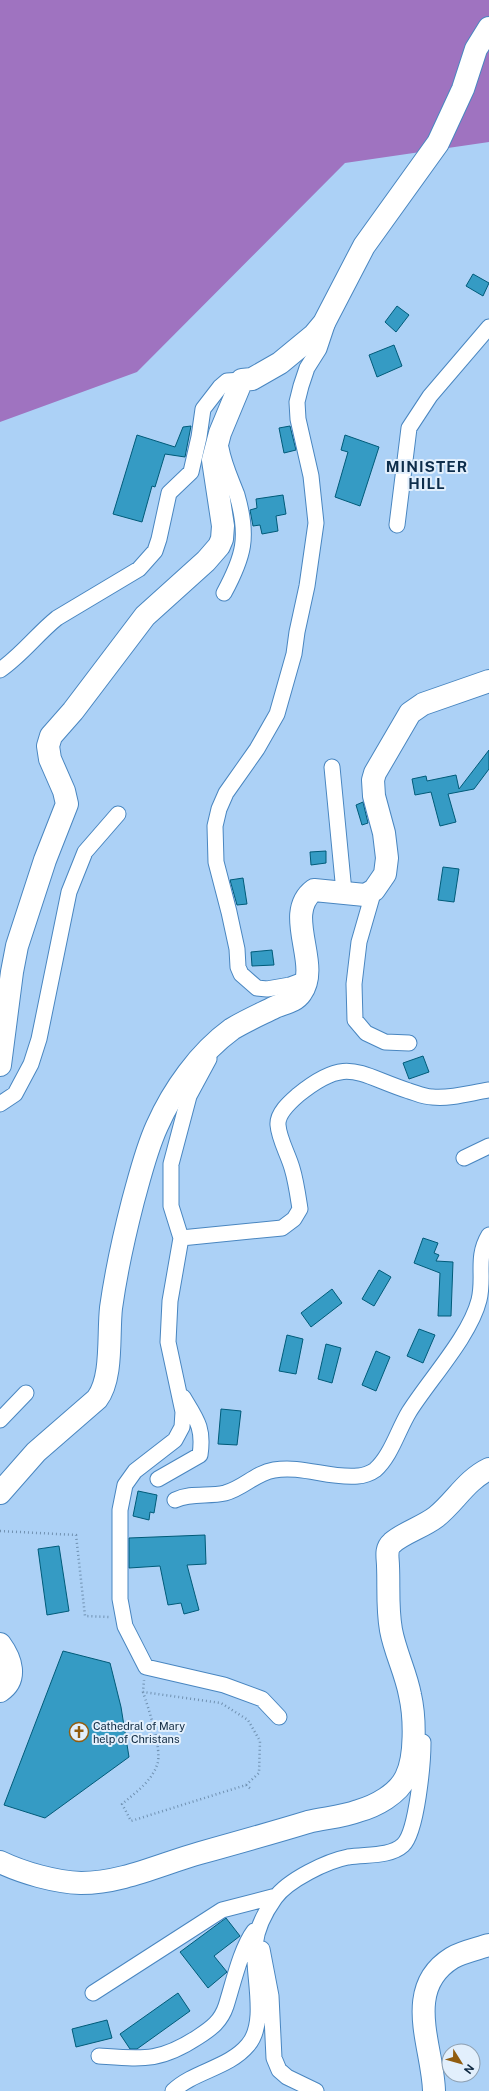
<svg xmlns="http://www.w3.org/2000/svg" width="489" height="2091" font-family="'Public Sans',sans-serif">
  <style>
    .forest { fill: #9f73c0 }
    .building { fill: #359bc4; stroke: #005b79 }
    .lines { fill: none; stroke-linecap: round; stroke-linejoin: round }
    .street-casing { stroke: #4986c0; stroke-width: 17 }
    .secondary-casing { stroke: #4986c0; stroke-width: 24 }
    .highway-casing { stroke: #4986c0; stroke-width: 24 }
    .path { stroke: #7091b1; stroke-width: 2.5; stroke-dasharray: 1 3; stroke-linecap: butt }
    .street { stroke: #fff; stroke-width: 15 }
    .secondary { stroke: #fff; stroke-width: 22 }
    .highway { stroke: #fff; stroke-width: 22 }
    .labels { text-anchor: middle; stroke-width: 4; stroke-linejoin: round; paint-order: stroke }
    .poi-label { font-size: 11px; fill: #0e2840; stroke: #e2effc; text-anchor: start }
    .district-label { font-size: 15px; font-weight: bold; letter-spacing: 1px; fill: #0d2d4b; stroke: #e2effc }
  </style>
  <rect width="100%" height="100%" fill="#acd1f6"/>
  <path class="forest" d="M0 0H489V142L345 163 137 372 0 422Z"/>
  <path class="building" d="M473 274 489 283 483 296 466 286Z
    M397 306 409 315 396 332 385 322Z
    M394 345 402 366 377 377 369 355Z
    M191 426 185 457 165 454 155 487 152 486 142 522 113 514 137 435 175 447 183 427Z
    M290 426 296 450 284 453 279 428Z
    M345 435 379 447 360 506 335 497 348 452 341 450Z
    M283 495 286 514 276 516 278 531 262 534 260 525 253 526 250 510 257 508 256 499Z
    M489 750V769L474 789 448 794 456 822 440 826 431 792 415 795 412 779 426 776 427 781 456 775 459 789Z
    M363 802 368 823 362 825 356 805Z
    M326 851V863L311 865 310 852Z
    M443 867 459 869 454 902 438 900Z
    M243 878 247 904 237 905 230 880Z
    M272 950 274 965 252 966 251 952Z
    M423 1056 429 1072 409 1079 403 1063Z
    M423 1238 438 1243 434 1253 439 1255 436 1261 453 1262 451 1316H438L440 1273 414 1263Z
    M379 1270 391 1277 374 1306 362 1299Z
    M332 1289 342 1303 311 1327 301 1313Z
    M419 1329 435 1335 423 1363 407 1356Z
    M287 1335 303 1339 296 1374 279 1371Z
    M326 1344 341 1348 332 1383 318 1379Z
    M376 1351 390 1357 376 1391 362 1385Z
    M221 1409 241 1411 237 1445 218 1444Z
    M138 1491 157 1495 154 1513 150 1512 149 1520 133 1516Z
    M205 1535 206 1564 187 1565 199 1610 184 1614 181 1603 168 1605 160 1566 129 1568V1538Z
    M59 1546 69 1611 47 1615 38 1549Z
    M63 1651 110 1663 121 1707 129 1757 45 1818 4 1805Z
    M226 1918 240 1936 214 1956 227 1972 208 1988 180 1952Z
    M178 1993 190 2011 137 2049H130L120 2034Z
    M107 2020 112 2038 76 2047 72 2029Z"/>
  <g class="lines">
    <g class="street-casing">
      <path id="street" d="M221 448C224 465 231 479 237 495 249 537 244 556 224 593
        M397 525 409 428 430 396 489 327
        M0 670C22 655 37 634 57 618L139 569 155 551 159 539 169 493 191 472 199 437 203 409 220 387 227 381 242 380
        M332 767 344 892
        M374 890 359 942 354 984 355 1020 366 1033 385 1042 409 1043
        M306 979 290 985 267 989 257 988 241 974 238 967 237 949 229 912 216 862 215 826 219 809 226 793 257 749 277 714 294 654 297 632 307 586 316 523 311 476 298 419 297 402 301 386 307 368 319 349 327 325
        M209 1059 189 1096 171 1164V1206L181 1238 282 1228 294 1219 300 1209C298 1196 296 1181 292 1168 288 1154 279 1139 278 1125 277 1113 290 1102 298 1095 347 1055 357 1074 409 1091 416 1093 424 1097 432 1097 451 1099 470 1093 489 1090
        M0 1104 15 1094 31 1064 39 1039 69 892 85 852 118 814
        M464 1158 489 1146
        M181 1238 170 1301 168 1342 183 1412 182 1427 175 1440 135 1471 125 1485 120 1510V1599L125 1626 146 1667 224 1685 262 1699 279 1717
        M0 1420 26 1393
        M158 1479 200 1455C204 1428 197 1420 183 1397
        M175 1500C192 1492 208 1497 225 1493 244 1488 255 1473 274 1470 302 1465 330 1479 358 1476 363 1476 371 1473 375 1470 391 1456 398 1430 409 1412 429 1380 470 1336 479 1300 485 1276 475 1258 489 1235
        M262 1949 271 1996 274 2058 279 2070 287 2077 316 2091
        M93 1993 222 1910 276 1896
        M99 2056C143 2059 160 2062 198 2037 212 2028 221 2021 226 2006 233 1984 241 1948 254 1931
        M173 2091C194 2071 229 2068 248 2045 268 2022 252 1973 255 1945 257 1927 265 1912 275 1898 288 1880 327 1861 348 1857 366 1854 390 1857 403 1845 417 1832 423 1762 423 1742"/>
    </g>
    <g class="secondary-casing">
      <path id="secondary" d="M0 1065 12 972 17 946 45 860 67 804 64 791 50 759 48 746 51 736 73 711 145 616 206 561 219 546 222 539 223 526 213 460 220 433 242 380 252 379 280 363 314 335 324 323 364 246 438 143 463 89 476 49 489 28
        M0 1493 36 1452 97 1399C113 1378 108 1335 111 1308 116 1272 124 1236 133 1201 140 1176 146 1150 157 1126 173 1090 199 1053 232 1029 245 1021 261 1014 275 1007 284 1003 295 1002 301 993 322 964 282 914 314 890L365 895 374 890 385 874 387 858 384 833 374 796 373 780 375 773 410 713 423 704 489 681
        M0 1644C11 1659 18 1679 0 1691
        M0 1862C23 1873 55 1882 81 1883 122 1883 161 1864 200 1853 236 1843 272 1833 308 1822 324 1818 342 1817 358 1811 376 1806 398 1794 406 1777 416 1757 415 1717 410 1695 406 1673 395 1652 391 1630 387 1608 389 1587 388 1566 388 1558 385 1549 392 1543 403 1533 423 1527 436 1517 455 1502 466 1480 489 1469"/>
    </g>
    <g class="highway-casing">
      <path id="highway" d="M434 2091C433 2047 402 1989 452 1958 462 1952 477 1949 489 1945"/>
    </g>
    <path class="path" d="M0 1531 76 1535 85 1616 109 1617
      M143 1692C148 1707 163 1751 157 1765 151 1782 135 1793 122 1804L131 1821 246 1785 259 1773 260 1741 248 1720 221 1703 143 1692 144 1680
      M246 1785 252 1790"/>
    <use href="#street" class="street"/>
    <use href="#secondary" class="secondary"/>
    <use href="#highway" class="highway"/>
  </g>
  <defs>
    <g id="church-ring" transform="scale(1)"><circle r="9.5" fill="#e2effc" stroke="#915d10" stroke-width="1.5"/><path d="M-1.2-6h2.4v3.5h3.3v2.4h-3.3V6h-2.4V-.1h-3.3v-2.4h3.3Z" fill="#915d10"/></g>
  </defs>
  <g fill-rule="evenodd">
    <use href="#church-ring" x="79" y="1732"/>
  </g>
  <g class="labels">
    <g class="poi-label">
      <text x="93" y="1730">Cathedral of Mary<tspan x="93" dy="13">help of Christans</tspan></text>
    </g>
    <g class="district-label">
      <text x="427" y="472">MINISTER<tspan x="427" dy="17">HILL</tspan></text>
    </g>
  </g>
  <g transform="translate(461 2063) rotate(127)"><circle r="19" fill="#e2effc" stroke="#8d9fb1"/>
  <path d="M0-3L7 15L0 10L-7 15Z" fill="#915d10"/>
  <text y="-6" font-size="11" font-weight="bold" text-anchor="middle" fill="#0e2840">N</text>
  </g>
</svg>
